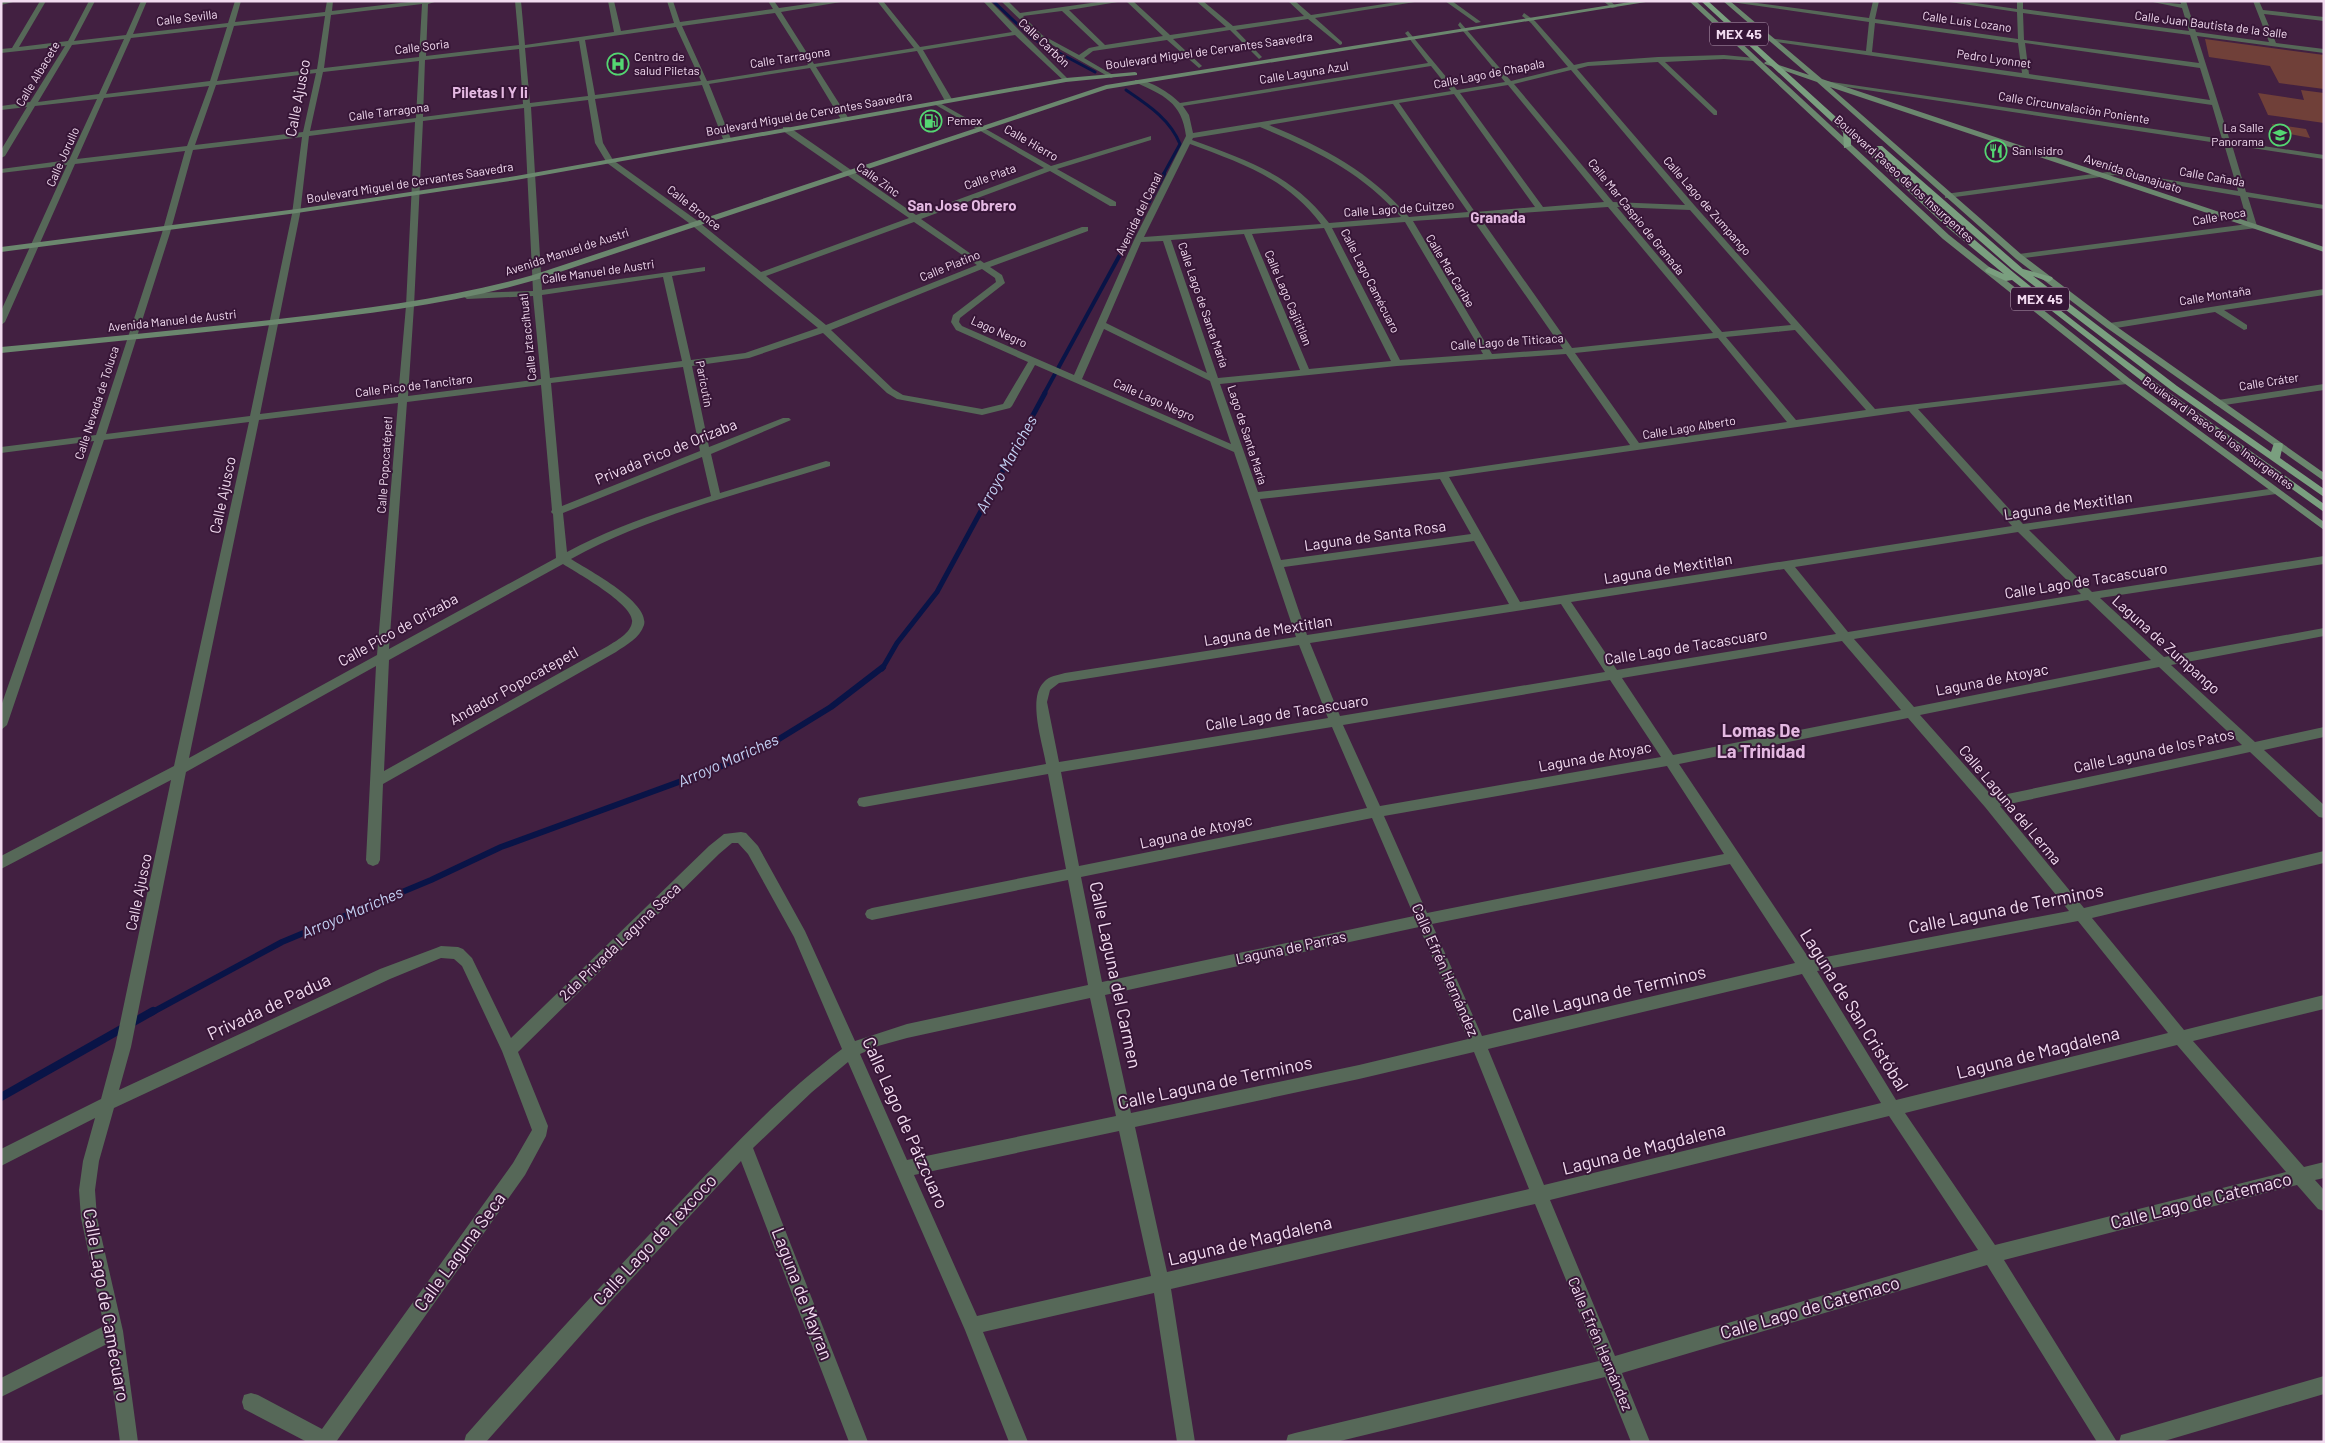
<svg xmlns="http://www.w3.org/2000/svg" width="2325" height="1443" font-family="Barlow,sans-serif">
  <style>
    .green { fill: #704039 }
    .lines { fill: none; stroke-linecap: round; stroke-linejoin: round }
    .stream-far4 { stroke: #091447; stroke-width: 3 }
    .stream-far3 { stroke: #091447; stroke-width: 4 }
    .stream-far2 { stroke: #091447; stroke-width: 5 }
    .stream-far1 { stroke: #091447; stroke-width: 6 }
    .stream { stroke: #091447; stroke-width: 8 }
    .street { fill: #566858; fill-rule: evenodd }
    .secondary { fill: #6b876e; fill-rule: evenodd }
    .primary { fill: #7a9f7f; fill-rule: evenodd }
    .labels { text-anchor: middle; stroke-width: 4; stroke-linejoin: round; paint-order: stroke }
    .far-street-label { font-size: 12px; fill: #f2dbf0; stroke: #371637 }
    .far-poi-label { font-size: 12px; fill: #f2dbf0; stroke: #371637; text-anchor: start }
    .shield { fill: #371637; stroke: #baa0b8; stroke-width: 1 }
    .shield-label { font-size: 14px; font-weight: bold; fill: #f2dbf0 }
    .far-quarter-label { font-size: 15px; font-weight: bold; fill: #e4b9e2; stroke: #371637 }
    .street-label { font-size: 15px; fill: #f2dbf0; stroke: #371637 }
    .water-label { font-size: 16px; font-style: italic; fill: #c5d2f5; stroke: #371637 }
    .quarter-label { font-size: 18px; font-weight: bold; fill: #e4b9e2; stroke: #371637 }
    .near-street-label { font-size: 18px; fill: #f2dbf0; stroke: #371637 }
  </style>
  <rect width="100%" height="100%" fill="#422041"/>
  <path class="green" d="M2205 39 2324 55V89L2279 83 2270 66 2209 57Z
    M2301 90 2324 93V123L2268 115 2258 93 2304 100Z
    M2272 124 2306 129 2310 138 2274 131Z"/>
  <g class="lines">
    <path class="stream-far4" d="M993 1 1033 39 1095 72
      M1126 90C1148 105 1170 119 1180 144L1163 175"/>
    <path class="stream-far3" d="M1044 394 1164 174"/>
    <path class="stream-far2" d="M882 669 897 643 937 592 1045 393"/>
    <path class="stream-far1" d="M151 1013 282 942 431 880 501 847 717 768 766 747 831 707 883 667"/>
    <path class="stream" d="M1 1097 153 1011"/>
    <path class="street" d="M1 1H17L1 5Z
      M40 1H46L19 47 68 41 89 1H95L74 41 126 35 141 1H147L133 34 228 23 235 1H241L235 22 325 12 327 1H333L332 11 417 1H438L428 4 426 56 519 45 515 1H521L525 45 614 32 608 1H614L621 31 674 23 667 1H673L680 22 773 9 768 1H774L779 8 829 1H847L781 12 814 64 914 48 877 1H883L920 47 1012 32 983 1H990L1068 79V81H1064L1015 35 923 50 953 101 951 102 945 101 917 51 816 67 849 119 848 121H842L810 68 709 84 731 139 727 141 723 139 702 85 595 99 603 143 613 160 695 219 761 272 909 218 783 131V127H789L916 215 1044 168 934 104V102H938L1051 166 1151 136V140L1057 169 1116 202V206H1110L1050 171 921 219 984 263 1082 227H1088V231L990 267 1002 275 1005 283 960 318 959 322 962 326 1074 375 1134 240 1186 136C1182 102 1163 95 1135 82V80C1149 79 1170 93 1180 103L1428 63 1405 33 1408 31 1457 90 1505 82 1458 25 1460 22 1511 81 1568 67 1531 23 1522 16 1524 13 1535 21 1574 65 1588 62 1658 57 1724 55 1755 58 1756 59 1753 61 1724 59 1665 62 1717 111V115H1714L1658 62 1588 66 1577 69 1695 206 1875 409 2130 379 2132 381 2127 384 1918 409 2023 524 2276 488 2281 491 2276 494 2029 530 2092 592 2324 556V564L2100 598 2164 657 2324 628V636L2171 665 2255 742 2324 727V737L2264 750 2324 805V818L2319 817 2250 752 2000 806 2084 908 2324 851V863L2092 918 2184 1030 2324 995V1009L2193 1041 2304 1167 2324 1162V1178L2315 1180 2324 1190V1211L2318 1209 2297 1185 2004 1260 2117 1442H2097L1987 1265 1622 1373 1650 1442H1631L1605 1377 1336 1442H1286L1288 1435 1295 1433 1599 1361 1535 1204 1171 1289 1195 1442H1177L1154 1293 983 1332 1028 1442H1009L965 1330 848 1062 812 1092 753 1148 868 1442H849L741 1161 612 1300 486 1442H464L466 1435C536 1356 608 1278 681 1201 732 1147 782 1094 842 1049L794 937 748 854 738 843H732L719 854 518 1052 548 1126 546 1136 525 1175 336 1442H307L244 1409 242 1402 244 1395 251 1393 258 1395 322 1429 513 1163 532 1130 502 1051 462 966 454 959 441 958 390 979 114 1108 99 1161 95 1190 97 1218 123 1331 138 1442H120L107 1344 1 1397V1378L104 1326 81 1218 79 1190 83 1161 95 1118 1 1166V1149L101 1099 115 1047 171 780 1 869V856L174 766 249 422 104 440 7 725 1 730V706L94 441 1 453V447L96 435 162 233 185 151 75 164 5 322 1 325V311L67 165 1 173V169L69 160 97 99 35 106 5 156 1 158V150L27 107 1 110V106L30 102 65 46 1 53V49L12 48ZM422 4 419 57 324 68 331 15ZM775 13 808 65 707 81 682 26ZM325 16 317 69 217 81 234 26ZM227 27 210 81 106 94 131 38ZM676 27 701 81 595 95 585 40ZM124 39 99 94 38 102 72 45ZM579 41 588 96 530 103 525 48ZM519 49 523 104 423 117 425 60ZM419 61 416 118 310 131 323 72ZM1431 66 1451 91 1193 133 1189 115 1183 106ZM1571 70 1685 205 1613 202 1514 84ZM316 73 303 132 195 145 216 85ZM1508 85 1604 202 1543 207 1460 93ZM209 86 187 146 77 159 104 98ZM1454 94 1535 207 1475 212 1399 103ZM588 100 595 143 607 163 689 223 818 328 745 353 691 360 672 276 705 271V267L542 290 531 107ZM1392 104H1393L1468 212 1409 217C1369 171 1325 148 1269 125ZM524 108 533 291 467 293 463 296 467 299 533 296 541 379 408 396 414 306 423 121ZM415 122 406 306 398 397 260 414 300 214 309 136ZM1260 127C1314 149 1363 173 1401 217L1329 223C1291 174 1248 161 1192 140L1193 138ZM302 137 292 214 250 416 106 434 170 233 193 150ZM1190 144C1241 163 1287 178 1321 224L1144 237ZM1608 207 1713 333 1572 348 1479 216ZM1617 207 1690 210 1791 325 1722 332ZM1471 217 1563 349 1492 354 1413 221ZM914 222 977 265 826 325 766 276ZM1405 222 1483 354 1400 360 1332 228ZM1324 228 1391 361 1309 369 1252 234ZM1244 234 1300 370 1218 378 1171 240ZM1163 241 1207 373 1106 323 1141 242ZM982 269 995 278 996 282 953 315 951 322 956 330 1028 362 1003 404 982 409 903 395 893 389 831 330ZM663 277 682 361 550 378 542 295ZM1104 329 1210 381 1231 444 1082 379ZM1795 330 1866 410 1796 420 1726 337ZM823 333 887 393 897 399 982 415 1010 408 1012 406 1035 365 1234 452 1296 637 1065 673C1058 675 1049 676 1044 682 1027 698 1043 744 1046 764L864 797 859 798 857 802 859 806 864 807 1048 774 1066 869 872 908 867 910 865 914 867 918 872 920 1068 880 1088 985 907 1024 855 1041 805 931 758 846 746 833 741 832 724 834 709 846 511 1038 472 958 463 949 458 947 441 946 436 948 380 969 119 1090 131 1047 186 772 376 666 366 860 368 864 373 866 378 864 380 860 383 784 616 652C626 645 640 638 644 625 650 602 588 570 571 559 651 515 743 493 830 466V462L826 461 720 493 711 454 791 420 789 418H783L709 447 692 366 749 358ZM1718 338 1787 422 1639 443 1575 353ZM1566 354 1630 445 1443 472 1258 492 1220 384 1397 366ZM683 367 700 451 562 506 551 383ZM541 385 552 510 551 512 553 514 556 558 389 649 407 402ZM398 403 377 655 189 758 259 420ZM1909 411 2012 526 1520 602 1449 477ZM702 457 711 496C661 512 613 527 567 552L563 513ZM1440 479 1471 534 1281 560 1260 499ZM2018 532 2081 594 1848 632 1795 567ZM1474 541 1509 604 1307 635 1284 567ZM563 564C577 573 635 605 632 622 631 633 616 641 608 646L384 771 389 660ZM1784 569 1836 634 1617 670 1571 602ZM2088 600 2151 660 1914 707 1854 639ZM1561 604 1605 672 1340 716 1310 643ZM1842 641 1901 710 1673 755 1622 678ZM1299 645 1328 718 1059 762 1047 702 1050 690 1059 683ZM2159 667 2242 745 1993 797 1920 715ZM1610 680 1661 757 1380 806 1343 725ZM1908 718 1985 807 2069 911 1810 960 1679 764ZM1332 727 1367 808 1079 866 1061 772ZM1667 766 1724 854 1427 913 1384 816ZM1372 818 1414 916 1102 982 1081 877ZM1730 864 1795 963 1482 1036 1432 924ZM2078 921 2168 1033 1896 1100 1817 971ZM1419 927 1468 1039 1359 1065 1131 1113 1105 995ZM1802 974 1881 1103 1544 1185 1488 1049ZM1090 998 1116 1116 907 1160 860 1054 878 1046 907 1038ZM2177 1045 2286 1172 1995 1245 1905 1113ZM1474 1052 1529 1189 1167 1272 1135 1127 1359 1079ZM1889 1116 1978 1250 1615 1356 1550 1200ZM1119 1131 1151 1276 977 1316 914 1175Z
      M1001 1H1008L1020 13 1105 1H1124L1069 10 1105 45 1163 36 1126 1H1133L1170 35 1226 27 1196 1H1203L1233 26 1304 16 1288 1H1295L1311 15 1404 1H1421L1315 18 1342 42V44L1340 45 1308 19 1236 30 1261 56 1262 57 1259 59 1230 30 1173 39 1201 65 1202 66 1199 68 1167 40 1093 51 1084 58 1113 75V77L1111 78 1038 37ZM1062 11 1099 46 1089 48 1079 55 1042 35 1023 16Z
      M1445 1H1452L1481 22 1476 23Z
      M1603 1H1610L1617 7 1612 8Z
      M1724 1H1742L1869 18 1873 1H1879L1875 19 2018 39 2017 12 1943 1H1962L2017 9V1H2023V9L2189 31 2182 8 2148 1 2181 4 2180 1H2186L2196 32 2269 42 2253 1H2259L2263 10 2324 17V21L2264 14 2276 43 2324 49V53L2197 36 2230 141 2324 155V159L2232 145 2246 192 2324 205V209L2248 197 2257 226 2256 228 2016 259V255L2019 254 2248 224 2240 196 2115 175 1948 198H1945V194L2115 171 2238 191 2224 144 1820 83 1818 82V80L2222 139 2212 105 1770 41 1768 38 1866 51 1869 22ZM2023 13 2190 35 2199 63 2024 40ZM1875 23 2018 43 2022 73 1872 52ZM2025 43 2200 68 2210 100 2029 74Z
      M2324 289V295L2224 310 2247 325V329L2244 330 2215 312 2110 329 2106 326 2110 323Z
      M2324 384V390L2218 406 2213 403 2218 400Z
      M2324 1376V1394L2161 1442H2119L2121 1435 2128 1433Z"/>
    <path class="secondary" d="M1636 1H1652L1107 89 539 279C457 303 373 313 289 323 193 334 97 343 1 353V347C97 338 192 329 287 318 370 308 452 298 533 275L1106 85Z
      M1689 1H1696L1949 235 2130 379 2324 522V530L2124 383 1943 239Z
      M1723 1H1730L1822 79 2324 247V252L1830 87 2022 255 2113 324 2324 473V481L2107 328 2016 259 1817 82 1765 64 1764 63 1767 61 1809 75Z
      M1135 72 1137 73V75L1066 82 516 180 297 213 1 252V247L297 209 516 176 1066 78Z"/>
    <path class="primary" d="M1701 1H1708L1847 127H1850L1851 131C1914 188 1979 245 2046 299 2136 371 2231 436 2324 504V512L2142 381 2012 280 2006 281 1986 272 1985 270 1989 267 2004 274 1947 227 1851 138V146L1844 148 1843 132Z
      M1876 146H1882L2023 269 2052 277 2053 279 2049 282 2033 276 2177 386 2271 452 2274 443H2282L2283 445 2280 458 2324 489V497L2171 390 2012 269 1876 150Z"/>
  </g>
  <defs>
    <g id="hospital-ring" transform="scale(1.125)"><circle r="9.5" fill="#371637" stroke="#54d672" stroke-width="1.5"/><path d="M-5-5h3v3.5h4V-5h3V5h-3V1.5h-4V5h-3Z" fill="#54d672"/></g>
    <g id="fuel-ring" transform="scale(1.125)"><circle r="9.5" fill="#371637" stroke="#54d672" stroke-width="1.5"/><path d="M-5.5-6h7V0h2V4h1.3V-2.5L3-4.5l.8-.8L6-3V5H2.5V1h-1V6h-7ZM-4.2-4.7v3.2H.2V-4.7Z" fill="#54d672"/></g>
    <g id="school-ring" transform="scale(1.125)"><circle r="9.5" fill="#371637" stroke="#54d672" stroke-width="1.5"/><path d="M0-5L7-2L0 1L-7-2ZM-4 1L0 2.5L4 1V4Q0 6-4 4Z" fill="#54d672"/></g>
    <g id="restaurant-ring" transform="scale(1.125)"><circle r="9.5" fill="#371637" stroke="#54d672" stroke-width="1.5"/><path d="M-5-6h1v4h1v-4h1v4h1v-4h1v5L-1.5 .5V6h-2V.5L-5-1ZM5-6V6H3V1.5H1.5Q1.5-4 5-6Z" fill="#54d672"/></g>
  </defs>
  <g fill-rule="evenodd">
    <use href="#hospital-ring" x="618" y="64"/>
    <use href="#fuel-ring" x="931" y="121"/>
    <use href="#school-ring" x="2280" y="135"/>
    <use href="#restaurant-ring" x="1996" y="151"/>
  </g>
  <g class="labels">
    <g class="far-street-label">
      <text transform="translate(187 18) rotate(-7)" y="4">Calle Sevilla</text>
      <text transform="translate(1967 22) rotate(8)" y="4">Calle Luis Lozano</text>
      <text transform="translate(2211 25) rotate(7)" y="4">Calle Juan Bautista de la Salle</text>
      <text transform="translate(1044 43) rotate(43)" y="4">Calle Carbón</text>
      <text transform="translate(422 47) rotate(-7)" y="4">Calle Soria</text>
      <text transform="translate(1209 51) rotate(-8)" y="4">Boulevard Miguel de Cervantes Saavedra</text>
      <text transform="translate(790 58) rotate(-9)" y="4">Calle Tarragona</text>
      <text transform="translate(1994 59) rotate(8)" y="4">Pedro Lyonnet</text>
      <text transform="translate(1304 73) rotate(-9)" y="4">Calle Laguna Azul</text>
      <text transform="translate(38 74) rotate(-59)" y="4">Calle Albacete</text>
      <text transform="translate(1489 74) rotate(-11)" y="4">Calle Lago de Chapala</text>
      <text transform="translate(2074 108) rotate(9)" y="4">Calle Circunvalación Poniente</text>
      <text transform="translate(389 112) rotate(-7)" y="4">Calle Tarragona</text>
      <text transform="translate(809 114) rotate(-10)" y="4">Boulevard Miguel de Cervantes Saavedra</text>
      <text transform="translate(1031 143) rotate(30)" y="4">Calle Hierro</text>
      <text transform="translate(63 157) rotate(-66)" y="4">Calle Jorullo</text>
      <text transform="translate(2133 174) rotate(18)" y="4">Avenida Guanajuato</text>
      <text transform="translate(990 177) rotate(-20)" y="4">Calle Plata</text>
      <text transform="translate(2212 177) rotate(10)" y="4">Calle Cañada</text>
      <text transform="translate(1904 179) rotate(42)" y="4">Boulevard Paseo de los Insurgentes</text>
      <text transform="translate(878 180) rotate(35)" y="4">Calle Zinc</text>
      <text transform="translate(410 183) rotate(-9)" y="4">Boulevard Miguel de Cervantes Saavedra</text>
      <text transform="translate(1707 206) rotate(49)" y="4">Calle Lago de Zumpango</text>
      <text transform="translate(694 208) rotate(38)" y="4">Calle Bronce</text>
      <text transform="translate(1399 209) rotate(-4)" y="4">Calle Lago de Cuitzeo</text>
      <text transform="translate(1139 214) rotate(-64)" y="4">Avenida del Canal</text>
      <text transform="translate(1636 217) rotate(51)" y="4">Calle Mar Caspio de Granada</text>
      <text transform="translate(2219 217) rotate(-10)" y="4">Calle Roca</text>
      <text transform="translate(567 252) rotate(-18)" y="4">Avenida Manuel de Austri</text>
      <text transform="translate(950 266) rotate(-22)" y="4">Calle Platino</text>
      <text transform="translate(1450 271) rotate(59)" y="4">Calle Mar Caribe</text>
      <text transform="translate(598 272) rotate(-8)" y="4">Calle Manuel de Austri</text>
      <text transform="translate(1370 281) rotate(63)" y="4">Calle Lago Camécuaro</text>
      <text transform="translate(2215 296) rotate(-9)" y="4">Calle Montaña</text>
      <text transform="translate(1288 298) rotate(67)" y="4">Calle Lago Cajititlan</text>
      <text transform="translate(1203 305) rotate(71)" y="4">Calle Lago de Santa María</text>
      <text transform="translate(172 321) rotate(-6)" y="4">Avenida Manuel de Austri</text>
      <text transform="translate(999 332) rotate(24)" y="4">Lago Negro</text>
      <text transform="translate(528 337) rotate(-96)" y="4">Calle Iztaccíhuatl</text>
      <text transform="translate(1507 342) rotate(-4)" y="4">Calle Lago de Titicaca</text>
      <text transform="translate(2269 382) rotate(-9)" y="4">Calle Cráter</text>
      <text transform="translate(704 384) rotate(79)" y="4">Paricutin</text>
      <text transform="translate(414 386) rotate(-7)" y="4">Calle Pico de Tancitaro</text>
      <text transform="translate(1154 400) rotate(24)" y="4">Calle Lago Negro</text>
      <text transform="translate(97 403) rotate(-72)" y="4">Calle Nevada de Toluca</text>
      <text transform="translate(1689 428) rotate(-9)" y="4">Calle Lago Alberto</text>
      <text transform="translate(2218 433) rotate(36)" y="4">Boulevard Paseo de los Insurgentes</text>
      <text transform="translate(1247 435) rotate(72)" y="4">Lago de Santa María</text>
      <text transform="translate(385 465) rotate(-86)" y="4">Calle Popocatépetl</text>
    </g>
    <g class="far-poi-label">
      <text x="634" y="61">Centro de<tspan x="634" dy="14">salud Piletas</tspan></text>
      <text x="947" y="125">Pemex</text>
      <text x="2264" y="132" text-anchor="end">La Salle<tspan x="2264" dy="14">Panorama</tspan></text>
      <text x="2012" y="155">San Isidro</text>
    </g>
    <g class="shield">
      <rect x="1710" y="22.5" width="58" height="23" rx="4"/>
      <rect x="2011" y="287.5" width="58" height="23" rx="4"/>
    </g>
    <g class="shield-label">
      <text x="1739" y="39">MEX 45</text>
      <text x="2040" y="304">MEX 45</text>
    </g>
    <g class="far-quarter-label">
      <text x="490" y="98">Piletas I Y Ii</text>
      <text x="962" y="211">San Jose Obrero</text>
      <text x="1498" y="223">Granada</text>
    </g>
    <g class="street-label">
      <text transform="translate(298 98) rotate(-79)" y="5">Calle Ajusco</text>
      <text transform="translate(666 452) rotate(-22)" y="5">Privada Pico de Orizaba</text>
      <text transform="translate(223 495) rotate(-78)" y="5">Calle Ajusco</text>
      <text transform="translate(2068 506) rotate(-8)" y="5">Laguna de Mextitlan</text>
      <text transform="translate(1375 536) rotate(-8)" y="5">Laguna de Santa Rosa</text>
      <text transform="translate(1668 569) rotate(-9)" y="5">Laguna de Mextitlan</text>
      <text transform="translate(2086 581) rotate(-9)" y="5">Calle Lago de Tacascuaro</text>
      <text transform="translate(398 630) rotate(-29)" y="5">Calle Pico de Orizaba</text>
      <text transform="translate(1268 631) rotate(-9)" y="5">Laguna de Mextitlan</text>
      <text transform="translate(2166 645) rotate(42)" y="5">Laguna de Zumpango</text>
      <text transform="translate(1686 647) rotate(-9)" y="5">Calle Lago de Tacascuaro</text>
      <text transform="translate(1992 680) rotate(-11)" y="5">Laguna de Atoyac</text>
      <text transform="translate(514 686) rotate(-29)" y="5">Andador Popocatepetl</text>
      <text transform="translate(1287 713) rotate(-9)" y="5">Calle Lago de Tacascuaro</text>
      <text transform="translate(2154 751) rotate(-12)" y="5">Calle Laguna de los Patos</text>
      <text transform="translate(1595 757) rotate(-10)" y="5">Laguna de Atoyac</text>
      <text transform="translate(2010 805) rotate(50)" y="5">Calle Laguna del Lerma</text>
      <text transform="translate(1196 832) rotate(-12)" y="5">Laguna de Atoyac</text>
      <text transform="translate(139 892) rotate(-78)" y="5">Calle Ajusco</text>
      <text transform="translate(620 942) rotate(-44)" y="5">2da Privada Laguna Seca</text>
      <text transform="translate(1291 948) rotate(-12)" y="5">Laguna de Parras</text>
      <text transform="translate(1445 970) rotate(66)" y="5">Calle Efrén Hernández</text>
      <text transform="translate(1600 1344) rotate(67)" y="5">Calle Efrén Hernández</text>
    </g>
    <g class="water-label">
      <text transform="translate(1006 464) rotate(-61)" y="6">Arroyo Mariches</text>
      <text transform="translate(728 760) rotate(-24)" y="6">Arroyo Mariches</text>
      <text transform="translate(352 912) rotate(-23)" y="6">Arroyo Mariches</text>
    </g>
    <g class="quarter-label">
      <text x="1761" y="737">Lomas De<tspan x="1761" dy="21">La Trinidad</tspan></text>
    </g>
    <g class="near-street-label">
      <text transform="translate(2006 909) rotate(-11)" y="6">Calle Laguna de Terminos</text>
      <text transform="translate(1115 975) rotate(78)" y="6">Calle Laguna del Carmen</text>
      <text transform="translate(1609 994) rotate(-13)" y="6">Calle Laguna de Terminos</text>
      <text transform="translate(269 1007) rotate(-25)" y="6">Privada de Padua</text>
      <text transform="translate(1854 1010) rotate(58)" y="6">Laguna de San Cristóbal</text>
      <text transform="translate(2038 1053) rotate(-14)" y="6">Laguna de Magdalena</text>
      <text transform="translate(1215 1083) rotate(-12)" y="6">Calle Laguna de Terminos</text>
      <text transform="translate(905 1123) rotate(66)" y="6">Calle Lago de Pátzcuaro</text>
      <text transform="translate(1644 1149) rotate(-14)" y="6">Laguna de Magdalena</text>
      <text transform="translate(2201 1201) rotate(-14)" y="6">Calle Lago de Catemaco</text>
      <text transform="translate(655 1240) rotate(-47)" y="6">Calle Lago de Texcoco</text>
      <text transform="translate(1250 1241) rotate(-13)" y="6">Laguna de Magdalena</text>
      <text transform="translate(460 1252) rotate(-54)" y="6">Calle Laguna Seca</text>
      <text transform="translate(802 1294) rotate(69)" y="6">Laguna de Mayran</text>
      <text transform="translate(106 1305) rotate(80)" y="6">Calle Lago de Camécuaro</text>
      <text transform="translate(1810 1308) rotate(-16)" y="6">Calle Lago de Catemaco</text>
    </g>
  </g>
  <rect width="2325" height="1443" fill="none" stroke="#f2dbf0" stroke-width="5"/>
</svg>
